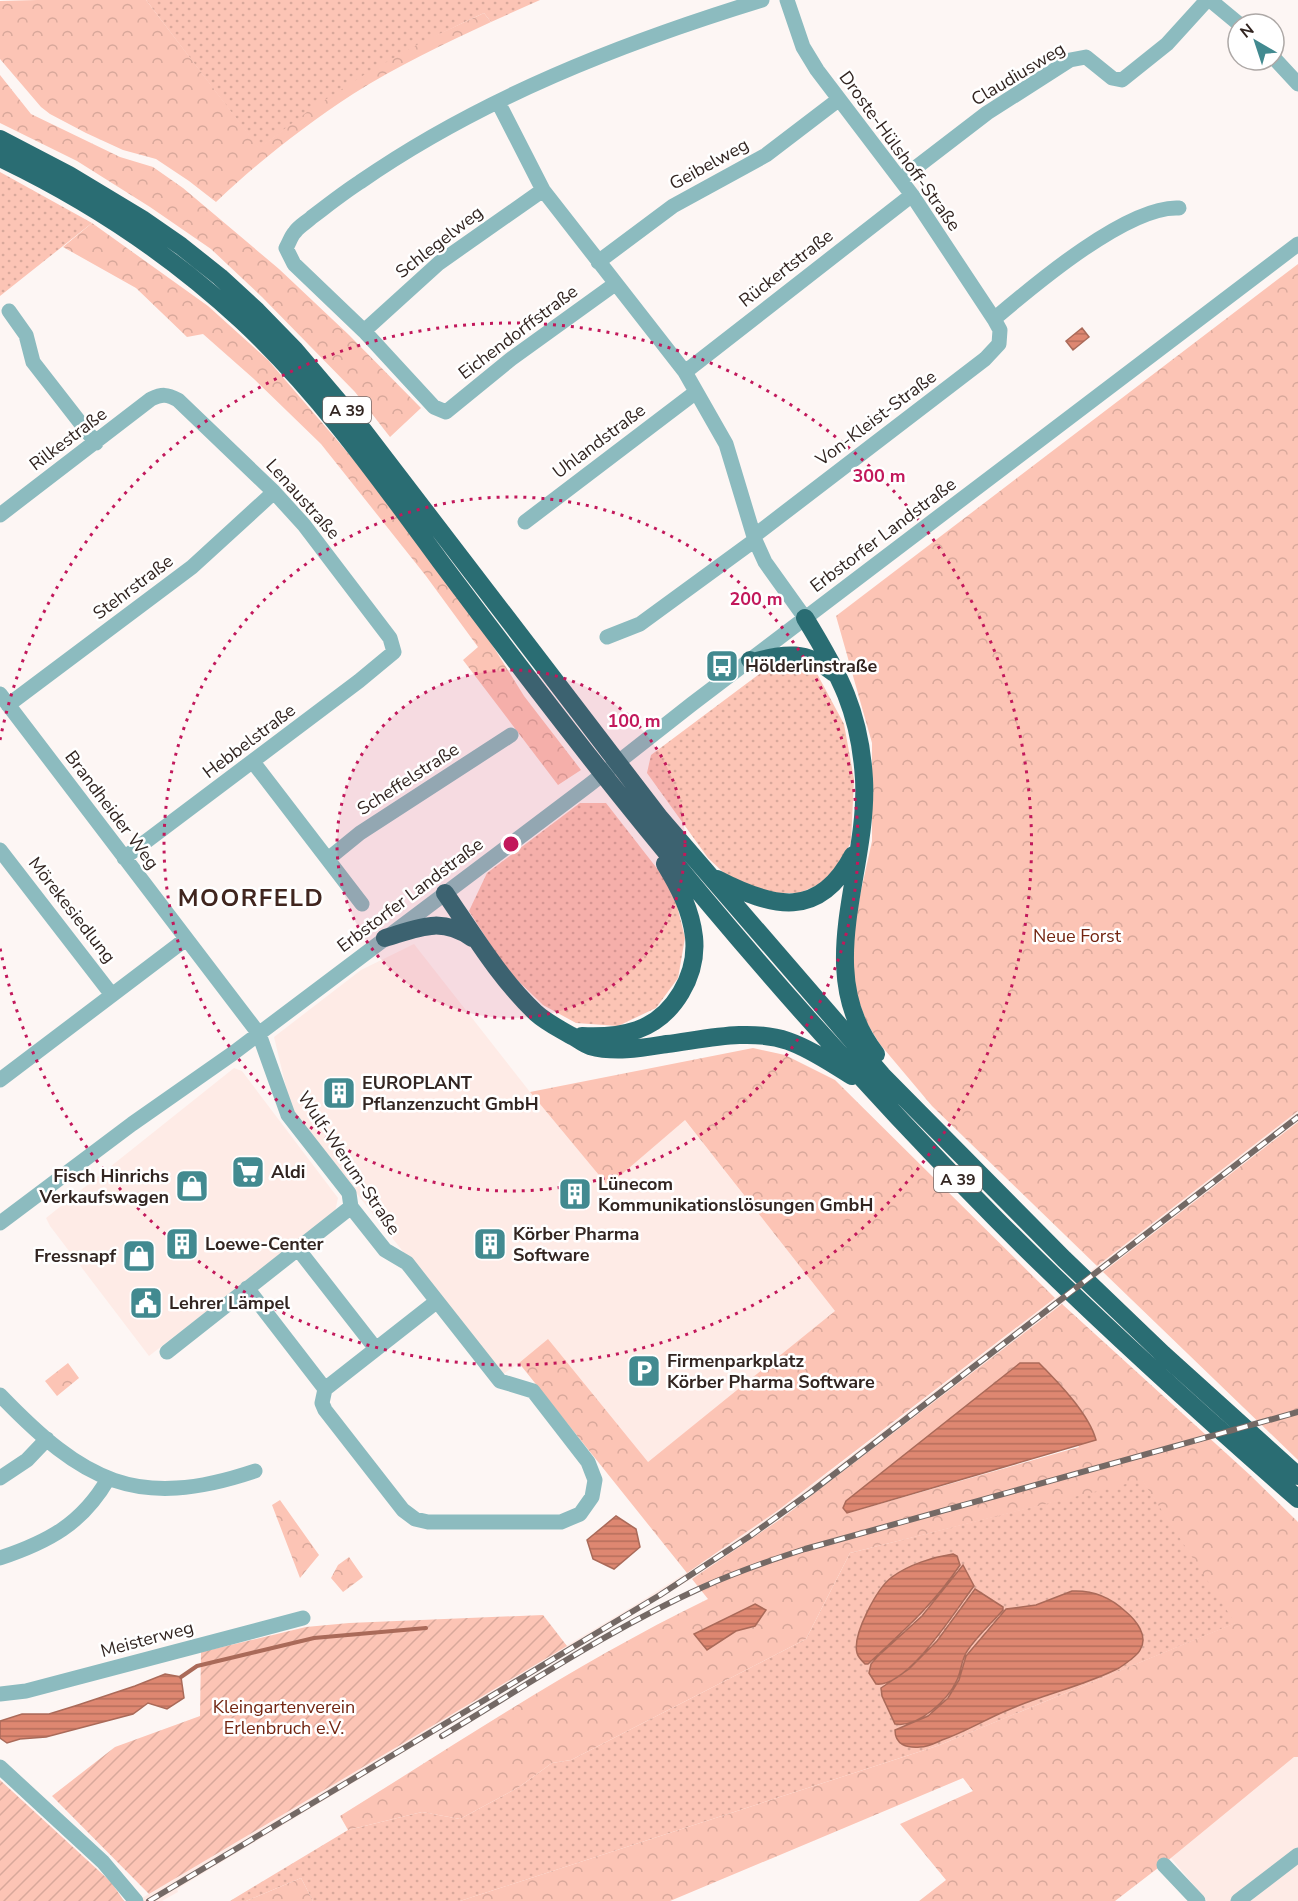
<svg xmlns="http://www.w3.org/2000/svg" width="1298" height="1901" font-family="'Nunito Sans',sans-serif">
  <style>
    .built { fill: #feebe6 }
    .grass { fill: url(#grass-dots) }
    .forest { fill: url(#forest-crowns); fill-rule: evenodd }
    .garden { fill: url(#garden-furrows) }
    .water { fill: url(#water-rules); stroke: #aa6a59; stroke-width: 1.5 }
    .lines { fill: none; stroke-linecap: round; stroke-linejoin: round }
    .stream { stroke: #aa6a59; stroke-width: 4 }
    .minor { stroke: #8cbbbf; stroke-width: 15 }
    .highway { stroke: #2a6d73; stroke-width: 18 }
    .rail-casing { stroke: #746965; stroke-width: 6 }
    .rail { stroke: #fff; stroke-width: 4; stroke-dasharray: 11; stroke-linecap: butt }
    .ring { fill: none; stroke: #c2185b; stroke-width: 3; stroke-dasharray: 3 6 }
    .labels { text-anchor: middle; stroke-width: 5; stroke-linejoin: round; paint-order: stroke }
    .shield { fill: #fff; stroke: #706664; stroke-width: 1.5 }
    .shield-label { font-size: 16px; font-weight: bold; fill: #322521 }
    .street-label { font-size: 18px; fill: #322521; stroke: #fff }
    .poi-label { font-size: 18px; font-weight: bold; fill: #322521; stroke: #fff; text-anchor: start }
    .park-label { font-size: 18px; fill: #722410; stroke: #fff }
    .district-label { font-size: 24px; font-weight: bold; letter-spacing: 1.5px; fill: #40251e; stroke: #fff }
    .centre { fill: #c2185b; stroke: #fff; stroke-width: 3 }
    .ring-label { font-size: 18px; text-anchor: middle; font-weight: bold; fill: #c2185b; stroke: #fff; stroke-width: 5; stroke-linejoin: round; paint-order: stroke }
  </style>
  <defs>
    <pattern id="grass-dots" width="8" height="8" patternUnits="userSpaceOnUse" patternTransform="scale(1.5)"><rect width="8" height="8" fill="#fcc4b5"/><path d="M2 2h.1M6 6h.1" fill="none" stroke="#d8a89b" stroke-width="1.8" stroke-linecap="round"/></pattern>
    <pattern id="forest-crowns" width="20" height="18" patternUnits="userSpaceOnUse" patternTransform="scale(1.5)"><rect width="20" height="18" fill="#fcc4b5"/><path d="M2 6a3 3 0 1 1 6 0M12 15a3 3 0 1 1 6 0" fill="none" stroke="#d8a89b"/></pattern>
    <pattern id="garden-furrows" width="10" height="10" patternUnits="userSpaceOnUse" patternTransform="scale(1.5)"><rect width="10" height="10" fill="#fcc4b5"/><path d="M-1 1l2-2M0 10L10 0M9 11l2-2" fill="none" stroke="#d8a89b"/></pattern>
    <pattern id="water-rules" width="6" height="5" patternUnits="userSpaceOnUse" patternTransform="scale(1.5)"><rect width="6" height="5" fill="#de8771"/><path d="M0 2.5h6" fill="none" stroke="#b56e5c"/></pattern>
  </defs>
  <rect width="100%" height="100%" fill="#fdf6f4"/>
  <path class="built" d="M414 944 530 1092 608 1186 684 1119 836 1312 618 1486 519 1363 502 1375 361 1199 291 1108 274 1037 361 970Z
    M234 1068 242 1071 338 1198 335 1212 149 1356 50 1226 46 1218Z
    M1298 1111V1122L845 1471 721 1561 177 1889 178 1892 162 1901H137L635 1605 716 1554 840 1464Z
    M1294 1757H1298V1901H1207L1171 1858Z"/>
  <path class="grass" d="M146 0H540L491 22 484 13C403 50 329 94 259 149Z
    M0 172 92 223 0 296Z
    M778 660 815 670 844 724 854 779 851 842 838 867 820 884 799 893H776L758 889 726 875 708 858 647 773 651 755Z
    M580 803H606L673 889 685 938 678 978 656 1008 618 1026 576 1023 543 1005 506 969 469 911 487 873Z
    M1142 1479 1236 1623 937 1746 460 1901H313L301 1878 246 1901H230L348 1830 422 1812 460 1819 519 1787 552 1763 571 1760 806 1639 850 1553Z"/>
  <path class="forest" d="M37 0H146L259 148 311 109 367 73 424 41 484 13 491 22C444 44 397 66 353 94 304 126 258 162 216 202L189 181 156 159 123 150 86 133 50 114 41 107 0 59V1Z
    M0 75 31 114 120 157 153 167 183 188 279 269 349 335 421 408 390 437 355 392 262 297 211 249 150 207 77 161 0 123Z
    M92 223 208 306 268 360 379 489 486 635 524 696 581 770 558 785 463 660 478 647 426 576 321 444 254 379 203 334 187 337 136 288 63 247Z
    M1298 264V1111L1097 1266 932 1106 879 1043 867 1023 858 999 853 974V927L872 841V743L836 616Z
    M753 1048 785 1055 835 1080 1055 1298 777 1511 687 1573 519 1363 548 1339 648 1462 835 1311 685 1120 608 1186 530 1092Z
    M1298 1122V1460L1103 1272Z
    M1062 1304 1250 1475 1298 1522V1757H1294L1171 1858 1115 1901H919L946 1880 900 1824 973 1791 963 1778 670 1901H460L937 1746 1235 1623 1142 1480 850 1553 806 1639 571 1760 552 1763 519 1787 460 1819 422 1812 348 1830 340 1816C461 1741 580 1661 708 1599L692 1579 782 1518ZM1020 1363 1079 1447 848 1513 843 1508 846 1501Z
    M68 1363 79 1378 57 1396 45 1381Z
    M280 1500 319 1555 300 1578 272 1505Z
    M349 1557 363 1577 343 1592 331 1578 338 1565Z
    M301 1878 313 1901H246Z"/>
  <path class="garden" d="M543 1615 567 1646 149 1894 52 1796 115 1747 200 1716 201 1652 306 1627 349 1623Z
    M0 1780 111 1882 124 1901H0Z"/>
  <path class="water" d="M1082 328 1089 337 1073 350 1066 341Z
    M1020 1363H1039C1059 1383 1089 1414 1096 1440L847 1513 843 1508 846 1501Z
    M616 1516 636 1529 640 1547 614 1569 593 1559 587 1540Z
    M953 1554 957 1556 960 1565C934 1604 902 1632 868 1664H865C862 1661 858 1657 857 1653 852 1635 877 1588 892 1577 908 1565 933 1557 953 1554Z
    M963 1565 974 1586C957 1608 908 1688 876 1684L869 1673 871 1664 877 1657 922 1616Z
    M975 1589 1003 1607V1610C991 1624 975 1638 966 1653 961 1662 961 1672 957 1680 948 1700 918 1728 895 1724L882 1696 881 1688 909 1669 937 1641Z
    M1072 1591C1092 1590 1110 1597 1125 1611 1136 1620 1149 1636 1140 1650 1137 1656 1125 1664 1119 1668 1084 1686 1044 1694 1008 1710 986 1719 965 1732 942 1740 935 1743 928 1747 920 1747 907 1748 895 1745 895 1730L928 1716 948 1698 959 1680 966 1656 1006 1609 1036 1605Z
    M755 1604 766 1610 755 1626 736 1631 707 1650 694 1634Z
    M165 1674 181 1677 184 1698 167 1709 148 1703 133 1714 46 1737 20 1739 7 1743 0 1738V1721L22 1714H49L78 1705 135 1686Z"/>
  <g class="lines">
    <path class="stream" d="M181 1677 197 1666 314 1638 426 1628"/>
    <path class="minor" d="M1210 0 1239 24
      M1274 58 1298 84
      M498 102 543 190 685 372 726 444 755 540 765 562 805 618
      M901 179 987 113 1070 60 1086 57 1112 78 1122 80 1167 44 1207 0
      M598 262 673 206 766 155 838 100
      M615 284 511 359 446 412 434 407 364 331 294 264 286 248C289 243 291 236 295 232 299 226 307 222 312 217 328 205 343 193 360 182 481 98 622 43 762 0
      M9 311 26 335 33 362 96 443
      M994 319C1033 286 1128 205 1179 208
      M364 331 439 263 543 190
      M685 372 912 195
      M0 515 151 399C162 394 167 394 178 400L274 492 304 525 390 638 394 652 359 681 124 858
      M525 522 696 392
      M754 536 985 359 999 344 1000 330 994 319 912 195 817 70 803 47 787 0
      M607 637 640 624 755 540
      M0 694 259 1034 288 1115 349 1193 351 1207 385 1250 407 1263 500 1381 533 1391 588 1462 595 1480 592 1497 580 1514 561 1522H428L415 1519 403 1510 325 1410 322 1403 325 1389 436 1302
      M8 705 192 567 274 492
      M253 762 362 904
      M0 850 112 995
      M328 859 360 833 511 735
      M0 1080 186 939
      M0 1223 132 1124 232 1054 589 785 692 704 1298 244
      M298 1249 376 1349
      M247 1288 325 1389
      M167 1352 351 1207
      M0 1395C83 1481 136 1511 255 1471
      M0 1478 27 1460 47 1439
      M0 1558C48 1542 82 1524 108 1479
      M0 1694 26 1691 303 1618
      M0 1767 103 1862 136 1901
      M1164 1865 1198 1901
      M1238 1901 1298 1855"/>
    <path class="highway" d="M0 139 69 175 142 219 181 246 220 277 257 311 295 350 363 430 660 818 882 1075 1064 1259 1163 1354 1298 1476
      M0 158C88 200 171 255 242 321 318 392 379 478 440 561 508 652 576 742 648 830 757 964 872 1094 994 1217 1091 1315 1194 1408 1298 1499
      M805 618C840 675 860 712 864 779 869 873 811 970 876 1054
      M750 660 752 662C786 654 804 649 834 673
      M717 879C773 908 819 920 853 855
      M445 893C473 934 500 979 536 1013 546 1022 558 1028 570 1035 577 1038 583 1044 590 1046 615 1053 642 1048 667 1044 706 1039 750 1028 788 1041 811 1049 832 1064 852 1076
      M385 938C418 928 441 916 472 938
      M582 1036C601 1037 619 1036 637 1030 674 1017 698 975 694 937 691 910 679 887 665 864"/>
    <g class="rail-casing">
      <path id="rail" d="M442 1736C527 1685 612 1628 703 1587 736 1572 771 1560 805 1549L1298 1412
        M149 1901 660 1595 750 1536 811 1492 1298 1117"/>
    </g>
    <use href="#rail" class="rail"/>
  </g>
  <circle cx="511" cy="844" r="174" fill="#c2185b" fill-opacity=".12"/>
  <g class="ring">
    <circle cx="511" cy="844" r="174"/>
    <circle cx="511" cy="844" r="347"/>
    <path d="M0 740A521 521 0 1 1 0 948"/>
  </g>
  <defs>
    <g id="bus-square" transform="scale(1.725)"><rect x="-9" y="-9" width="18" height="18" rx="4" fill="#428a90" stroke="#fff"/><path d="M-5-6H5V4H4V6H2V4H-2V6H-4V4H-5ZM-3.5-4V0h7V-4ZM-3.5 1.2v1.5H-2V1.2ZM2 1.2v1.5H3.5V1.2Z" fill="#fff"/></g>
    <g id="building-square" transform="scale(1.725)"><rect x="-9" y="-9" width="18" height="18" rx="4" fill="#428a90" stroke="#fff"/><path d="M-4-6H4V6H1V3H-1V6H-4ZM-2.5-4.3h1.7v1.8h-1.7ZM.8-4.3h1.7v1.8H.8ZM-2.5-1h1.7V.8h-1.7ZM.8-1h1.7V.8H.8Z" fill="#fff"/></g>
    <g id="supermarket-square" transform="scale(1.725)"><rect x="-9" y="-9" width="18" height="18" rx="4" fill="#428a90" stroke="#fff"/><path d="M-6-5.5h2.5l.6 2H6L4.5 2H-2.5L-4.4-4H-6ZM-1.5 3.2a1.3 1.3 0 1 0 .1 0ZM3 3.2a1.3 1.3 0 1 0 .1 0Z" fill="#fff"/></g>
    <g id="shop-square" transform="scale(1.725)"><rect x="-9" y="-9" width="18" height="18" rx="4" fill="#428a90" stroke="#fff"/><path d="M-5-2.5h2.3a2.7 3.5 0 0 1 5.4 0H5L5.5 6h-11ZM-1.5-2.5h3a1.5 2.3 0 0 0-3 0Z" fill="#fff"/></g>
    <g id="civic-square" transform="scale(1.725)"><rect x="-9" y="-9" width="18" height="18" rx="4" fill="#428a90" stroke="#fff"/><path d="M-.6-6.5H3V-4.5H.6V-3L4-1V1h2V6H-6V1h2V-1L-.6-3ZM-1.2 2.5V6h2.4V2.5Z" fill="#fff"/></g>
    <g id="parking-square" transform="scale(1.725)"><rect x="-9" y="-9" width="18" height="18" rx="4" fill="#428a90" stroke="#fff"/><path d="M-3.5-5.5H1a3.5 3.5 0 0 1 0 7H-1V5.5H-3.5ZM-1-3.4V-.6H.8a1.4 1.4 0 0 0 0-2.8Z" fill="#fff"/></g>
  </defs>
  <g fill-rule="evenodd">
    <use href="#bus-square" x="722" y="666"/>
    <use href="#building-square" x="339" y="1093"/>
    <use href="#supermarket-square" x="248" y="1172"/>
    <use href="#shop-square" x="192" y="1186"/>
    <use href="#building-square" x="575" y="1194"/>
    <use href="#building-square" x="182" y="1244"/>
    <use href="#building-square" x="490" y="1244"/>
    <use href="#shop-square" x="139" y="1256"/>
    <use href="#civic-square" x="146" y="1303"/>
    <use href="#parking-square" x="644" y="1371"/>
  </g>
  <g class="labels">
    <g class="shield">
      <rect x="323" y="397" width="48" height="26" rx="4.5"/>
      <rect x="934" y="1166" width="48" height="26" rx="4.5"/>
    </g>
    <g class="shield-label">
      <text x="347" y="416">A 39</text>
      <text x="958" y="1185">A 39</text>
    </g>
    <g class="street-label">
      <text transform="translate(1018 74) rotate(-31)" y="6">Claudiusweg</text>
      <text transform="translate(900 151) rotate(54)" y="6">Droste-Hülshoff-Straße</text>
      <text transform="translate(709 164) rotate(-29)" y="6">Geibelweg</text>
      <text transform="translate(439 242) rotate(-38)" y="6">Schlegelweg</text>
      <text transform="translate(786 268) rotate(-38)" y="6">Rückertstraße</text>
      <text transform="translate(518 332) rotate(-37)" y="6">Eichendorffstraße</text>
      <text transform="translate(876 418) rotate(-37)" y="6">Von-Kleist-Straße</text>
      <text transform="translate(68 439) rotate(-37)" y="6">Rilkestraße</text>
      <text transform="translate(599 441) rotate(-37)" y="6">Uhlandstraße</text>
      <text transform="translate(303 499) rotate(48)" y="6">Lenaustraße</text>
      <text transform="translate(883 535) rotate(-37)" y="6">Erbstorfer Landstraße</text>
      <text transform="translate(133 587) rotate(-37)" y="6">Stehrstraße</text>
      <text transform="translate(249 741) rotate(-37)" y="6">Hebbelstraße</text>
      <text transform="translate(408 779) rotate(-33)" y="6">Scheffelstraße</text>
      <text transform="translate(112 810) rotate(53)" y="6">Brandheider Weg</text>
      <text transform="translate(410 895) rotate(-37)" y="6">Erbstorfer Landstraße</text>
      <text transform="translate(72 910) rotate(52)" y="6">Mörekesiedlung</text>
      <text transform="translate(349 1163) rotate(56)" y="6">Wulf-Werum-Straße</text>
      <text transform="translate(147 1639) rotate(-15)" y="6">Meisterweg</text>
    </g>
    <g class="poi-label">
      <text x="745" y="672">Hölderlinstraße</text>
      <text x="362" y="1089">EUROPLANT<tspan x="362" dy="21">Pflanzenzucht GmbH</tspan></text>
      <text x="271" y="1178">Aldi</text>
      <text x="169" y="1182" text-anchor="end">Fisch Hinrichs<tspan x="169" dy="21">Verkaufswagen</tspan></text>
      <text x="598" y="1190">Lünecom<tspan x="598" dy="21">Kommunikationslösungen GmbH</tspan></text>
      <text x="513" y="1240">Körber Pharma<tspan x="513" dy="21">Software</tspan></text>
      <text x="205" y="1250">Loewe-Center</text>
      <text x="116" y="1262" text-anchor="end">Fressnapf</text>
      <text x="169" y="1309">Lehrer Lämpel</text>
      <text x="667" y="1367">Firmenparkplatz<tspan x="667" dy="21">Körber Pharma Software</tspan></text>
    </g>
    <g class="park-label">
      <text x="1077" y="942">Neue Forst</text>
      <text x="284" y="1713">Kleingartenverein<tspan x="284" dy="21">Erlenbruch e.V.</tspan></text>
    </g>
    <g class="district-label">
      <text x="251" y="906">MOORFELD</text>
    </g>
  </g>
  <circle cx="511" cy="844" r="9" class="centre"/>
  <g class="ring-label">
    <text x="879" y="482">300 m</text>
    <text x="756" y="605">200 m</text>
    <text x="634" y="727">100 m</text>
  </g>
  <g transform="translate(1256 42) rotate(321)"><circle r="28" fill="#ffffff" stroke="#ada8a6" stroke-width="1.5"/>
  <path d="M0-4.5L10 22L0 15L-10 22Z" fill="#428a90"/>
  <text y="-9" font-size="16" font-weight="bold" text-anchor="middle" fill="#322521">N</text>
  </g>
</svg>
